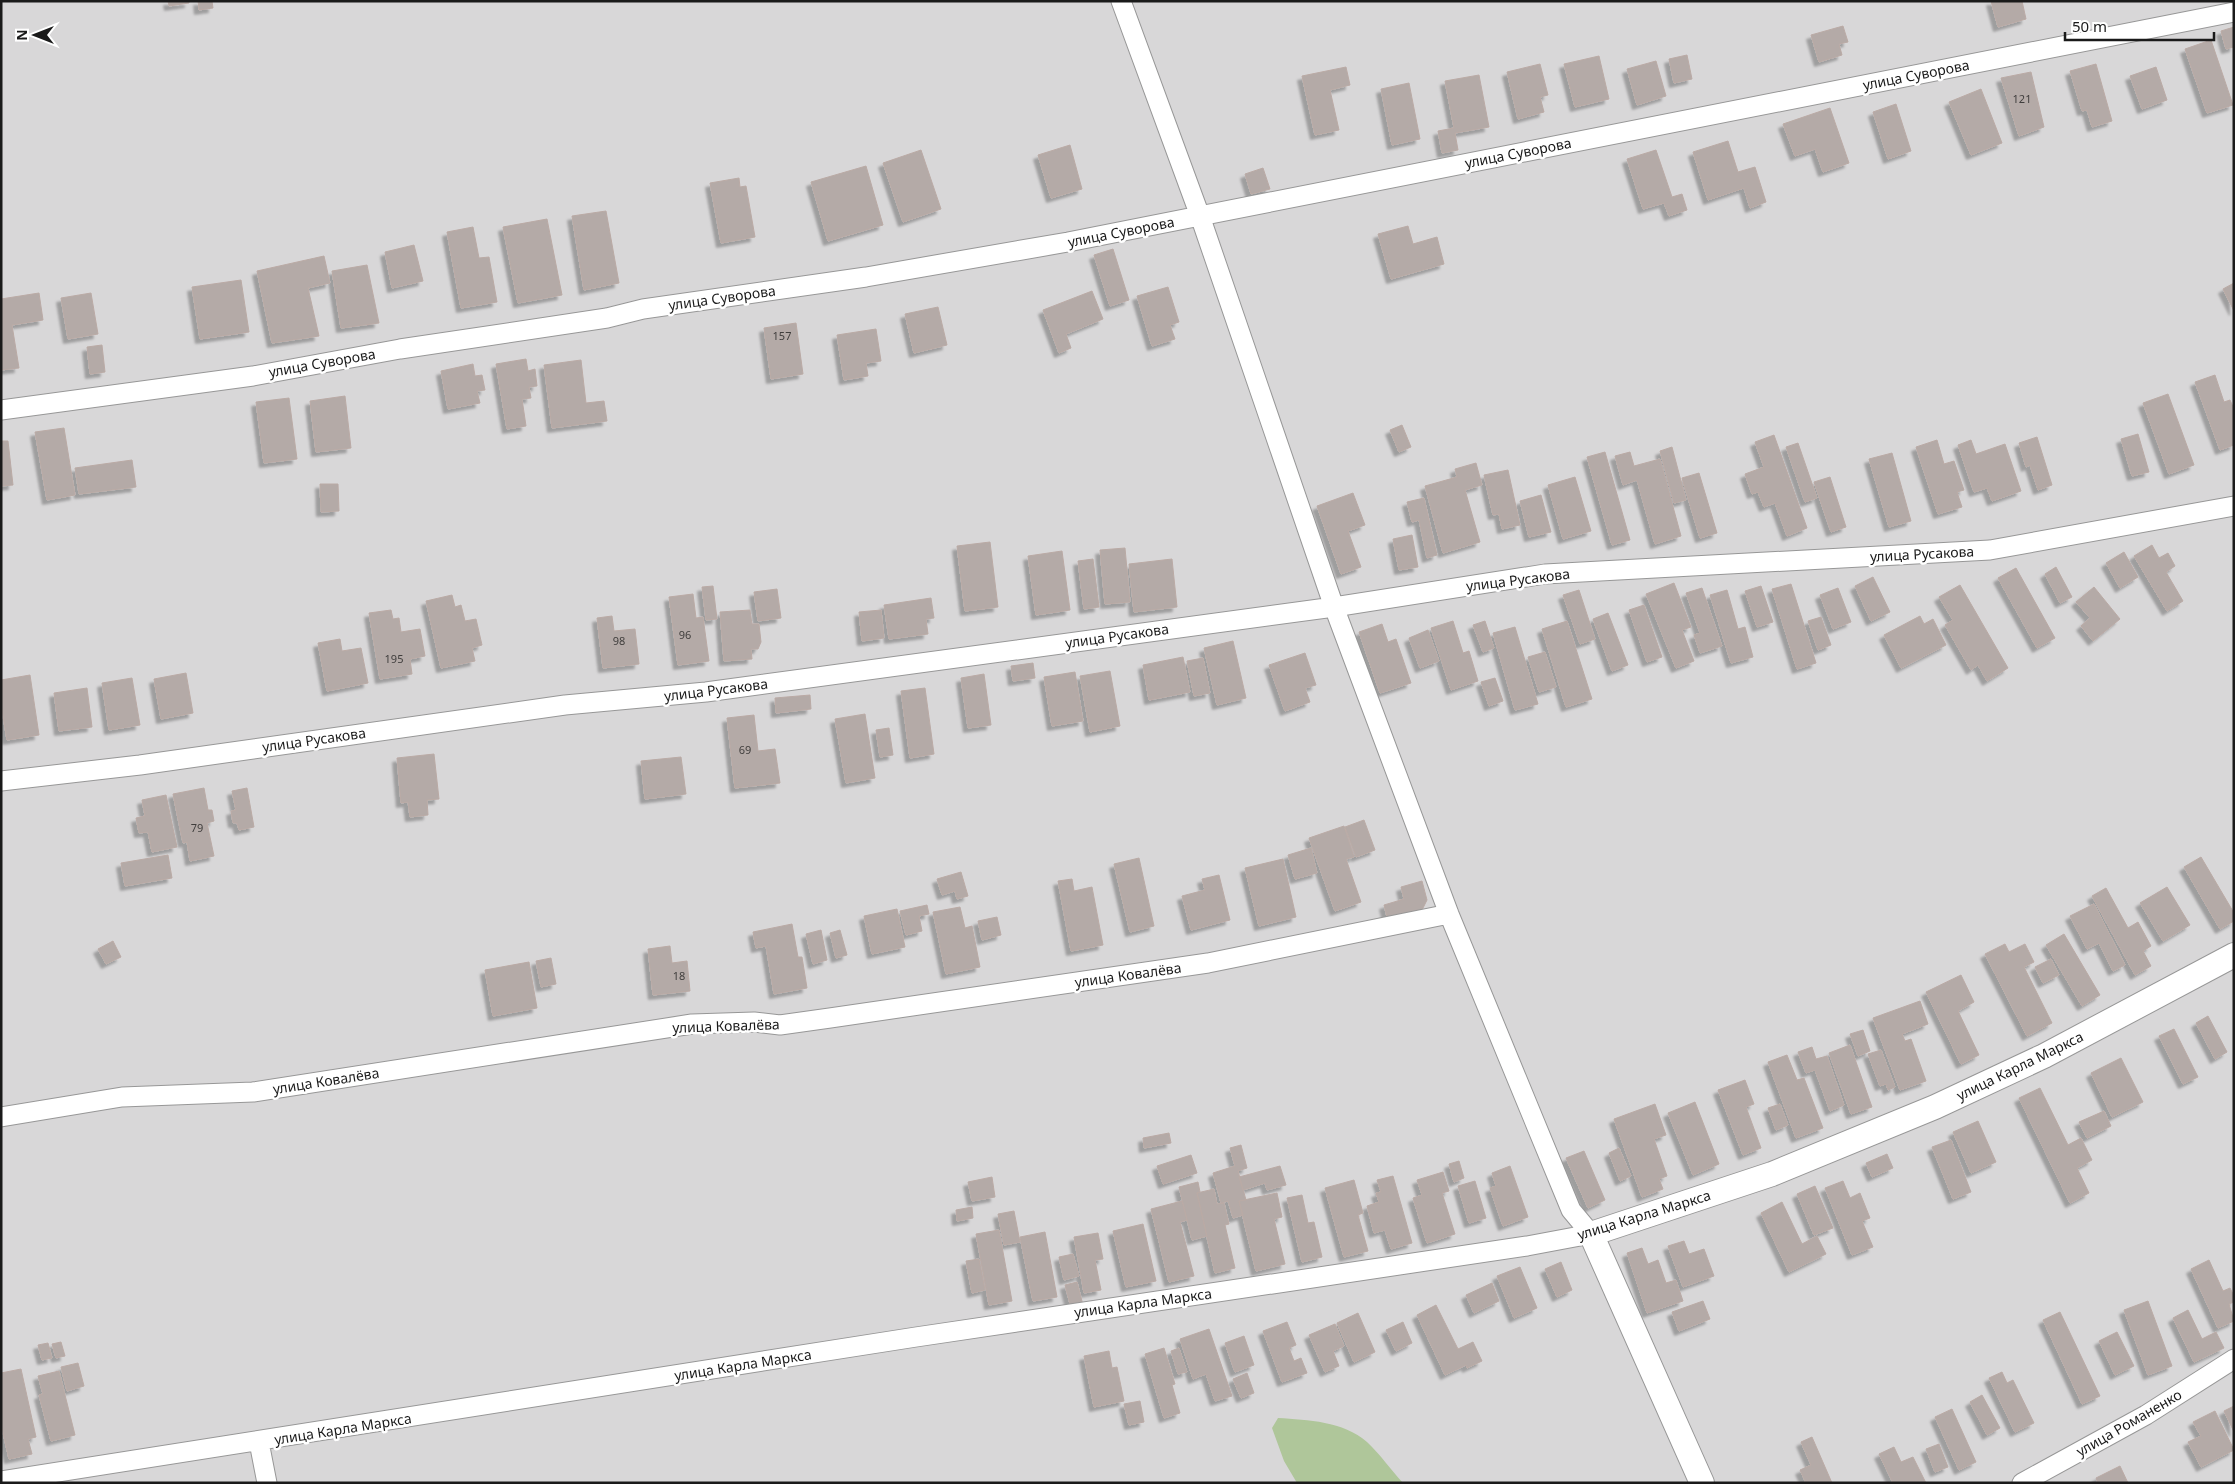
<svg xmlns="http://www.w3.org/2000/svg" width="2235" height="1484" font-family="'Noto Sans',sans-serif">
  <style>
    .residential { fill: #d8d7d8 }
    .forest { fill: #afc69a }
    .building { fill: #b4aaa7; stroke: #baaaa5; filter: url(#shadow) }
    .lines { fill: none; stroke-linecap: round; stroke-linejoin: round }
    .minor-casing { stroke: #979797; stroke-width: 21 }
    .tertiary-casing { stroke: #979797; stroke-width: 26 }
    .minor { stroke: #fff; stroke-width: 19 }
    .tertiary { stroke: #fff; stroke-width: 24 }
    .labels { text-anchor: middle; stroke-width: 5; stroke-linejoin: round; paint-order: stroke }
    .number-label { font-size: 11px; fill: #403e3d }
    .street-label { font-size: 14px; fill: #1a1a1a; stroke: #fff }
  </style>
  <defs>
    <filter id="shadow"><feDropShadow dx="-4.5" dy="4.5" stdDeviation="1" flood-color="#0004"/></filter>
  </defs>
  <rect width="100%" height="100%" fill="#ebe6e1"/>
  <path class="residential" d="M1 1H2234V1483H1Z"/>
  <path class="forest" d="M1278 1418C1308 1420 1343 1421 1367 1442 1380 1454 1391 1470 1403 1483H1297L1284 1461 1272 1428Z"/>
  <path class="building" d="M168 1H189V3L169 6Z
    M198 1H212L213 8 199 10Z
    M1991 1H2022L2026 19 1998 27Z
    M1843 26 1848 42 1839 44 1842 55 1819 62 1811 35Z
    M2234 27V47L2226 49 2221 31Z
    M2211 40 2233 105 2207 113 2185 49Z
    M1687 55 1692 79 1674 83 1669 59Z
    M1599 56 1609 99 1575 107 1564 64Z
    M1656 61 1666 96 1637 105 1627 69Z
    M1540 64 1548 95 1540 97 1544 112 1518 119 1507 72Z
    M2096 64 2112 121 2092 127 2087 110 2082 111 2070 71Z
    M1346 67 1350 85 1330 90 1339 130 1315 135 1302 76Z
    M2156 67 2167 100 2142 109 2130 76Z
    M2031 72 2044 127 2019 136 2001 78Z
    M1479 75 1489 127 1455 133 1458 150 1442 153 1438 131 1454 128 1445 81Z
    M1409 83 1420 139 1392 145 1381 89Z
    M1981 89 2002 143 1971 155 1949 102Z
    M1896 104 1911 151 1888 159 1873 112Z
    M1830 108 1849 163 1823 172 1815 149 1795 156 1783 124Z
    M1728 141 1738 172 1755 167 1766 202 1750 208 1744 188 1708 200 1693 152Z
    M1070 145 1082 189 1051 198 1038 155Z
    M921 150 941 209 903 222 883 163Z
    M1656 150 1672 197 1682 194 1687 210 1669 216 1664 203 1643 209 1627 159Z
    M866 166 883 225 828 241 811 182Z
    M1263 168 1270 189 1251 194 1245 174Z
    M739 178 740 187 746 186 755 237 721 243 710 183Z
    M606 211 619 283 584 290 572 216Z
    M547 219 562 295 518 303 503 227Z
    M1408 226 1413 244 1437 237 1444 264 1391 279 1378 234Z
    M473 227 479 258 489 257 497 302 461 308 447 232Z
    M414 245 423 281 392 288 385 252Z
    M1113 249 1129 300 1110 306 1094 255Z
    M324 256 330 283 308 288 319 336 272 343 257 271Z
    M367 265 379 323 341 328 332 271Z
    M241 280 249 332 200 339 192 287Z
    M2234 283V311L2223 289Z
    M1168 287 1179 322 1170 325 1175 339 1152 346 1137 296Z
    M1092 291 1103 319 1066 334 1071 348 1059 353 1043 310Z
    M39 293 43 320 12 325 19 368 1 370V299Z
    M91 293 98 334 68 339 61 298Z
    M938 307 947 345 914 353 905 314Z
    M796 323 803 374 771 379 764 328Z
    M876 329 881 361 866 363 868 376 844 380 837 335Z
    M102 345 105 372 90 374 87 347Z
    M526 359 528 371 535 369 537 386 529 387 531 398 522 399 526 426 507 429 496 364Z
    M581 360 586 403 604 401 607 421 552 428 544 365Z
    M473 364 475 376 482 375 485 390 477 391 480 403 448 409 441 371Z
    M2215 375 2224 402 2230 400 2234 409V445L2220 450 2195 382Z
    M2168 394 2194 465 2169 474 2143 403Z
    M345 396 351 448 316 452 310 401Z
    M289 398 297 459 264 463 256 402Z
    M1402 425 1411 447 1399 452 1390 430Z
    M64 428 75 495 47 500 35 432Z
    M2138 434 2149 472 2132 476 2121 439Z
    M1774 435 1807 528 1787 536 1775 503 1764 507 1758 492 1752 494 1745 474 1764 467 1755 442Z
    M2037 437 2052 485 2038 490 2030 465 2026 467 2019 443Z
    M1937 440 1944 464 1954 461 1964 490 1957 492 1962 507 1938 514 1916 447Z
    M1971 440 1976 454 2005 444 2021 491 1992 501 1987 488 1974 492 1958 445Z
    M1 441H8L13 485 1 486Z
    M1798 443 1817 498 1805 502 1786 447Z
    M1672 447 1686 500 1674 503 1660 451Z
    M1605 452 1630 540 1612 545 1587 457Z
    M1630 452 1634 466 1660 459 1681 536 1655 544 1637 480 1623 485 1615 456Z
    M1892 453 1911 521 1889 527 1869 459Z
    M132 460 136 487 79 494 75 468Z
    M1476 463 1482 485 1465 490 1480 542 1443 553 1425 486 1457 477 1455 469Z
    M1508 470 1520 525 1502 529 1499 514 1493 515 1484 475Z
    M1699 473 1717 533 1700 538 1682 478Z
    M1575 477 1591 531 1563 539 1548 485Z
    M1830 477 1846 527 1831 532 1814 482Z
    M320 484H338L339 511 321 512Z
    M1353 493 1365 525 1348 531 1361 567 1341 574 1317 506Z
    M1541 495 1551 532 1529 537 1520 501Z
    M1424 498 1437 555 1427 558 1419 520 1412 522 1407 502Z
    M1412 535 1418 567 1399 570 1393 539Z
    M990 542 998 607 965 611 957 546Z
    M2152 545 2159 558 2168 553 2175 566 2166 572 2183 601 2167 611 2134 556Z
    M1125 548 1130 602 1105 604 1100 550Z
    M1062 551 1070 610 1036 615 1028 556Z
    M2124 552 2138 577 2120 588 2106 563Z
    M1093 559 1099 607 1084 609 1078 561Z
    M1172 559 1177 607 1134 612 1129 564Z
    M2056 567 2072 597 2060 603 2045 574Z
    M2016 568 2055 638 2037 648 1998 578Z
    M1873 577 1890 612 1871 621 1855 586Z
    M1674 583 1691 627 1682 630 1694 661 1676 668 1646 594Z
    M1791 584 1816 663 1797 669 1772 589Z
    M1960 585 2008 668 1987 681 1978 665 1971 670 1945 625 1953 620 1939 597Z
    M713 586 717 619 706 620 702 587Z
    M1761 586 1773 622 1757 627 1745 591Z
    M2094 587 2120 619 2093 641 2081 626 2090 618 2076 602Z
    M1702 588 1722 646 1700 653 1694 635 1700 633 1686 593Z
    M1838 588 1851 622 1833 629 1820 595Z
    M777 589 781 618 758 621 754 592Z
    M1579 590 1595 639 1580 644 1563 595Z
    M1727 590 1738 629 1745 627 1753 657 1731 663 1710 595Z
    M693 594 696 618 703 617 709 661 678 665 669 597Z
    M452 595 455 607 461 605 465 621 476 619 482 645 472 648 475 661 441 668 426 601Z
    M931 598 934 618 926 619 928 634 889 639 884 605Z
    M1644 605 1662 657 1647 662 1629 610Z
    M391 610 393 619 399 618 401 632 420 629 425 656 410 659 412 674 380 679 369 613Z
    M750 610 752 624H759L761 642 758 649H751L752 659 724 661 720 612Z
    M881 610 884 638 862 641 859 612Z
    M1608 613 1628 665 1612 671 1593 619Z
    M612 616 614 631 635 629 639 664 603 668 597 618Z
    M1920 616 1924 624 1933 619 1946 645 1901 668 1884 635Z
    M1821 617 1831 645 1818 650 1808 621Z
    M1453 621 1463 653 1469 651 1478 681 1451 690 1431 628Z
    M1485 621 1494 648 1483 652 1473 625Z
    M1567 621 1592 699 1566 707 1542 629Z
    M1382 624 1388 642 1396 639 1411 683 1380 693 1359 632Z
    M1515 627 1538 704 1515 710 1493 633Z
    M1428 630 1439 661 1420 668 1409 638Z
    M340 639 342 651 361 648 368 683 327 691 318 643Z
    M1233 641 1246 698 1217 705 1204 648Z
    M1545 652 1556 687 1539 692 1528 657Z
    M1305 653 1316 685 1305 688 1310 702 1285 711 1269 665Z
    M1183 657 1190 692 1149 700 1143 665Z
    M1203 658 1210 693 1194 696 1187 661Z
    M1033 663 1035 678 1013 681 1011 666Z
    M1110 671 1120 726 1090 732 1080 676Z
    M1075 672 1083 721 1052 726 1044 677Z
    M186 673 193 713 161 719 154 679Z
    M984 674 991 725 968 728 961 678Z
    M30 675 39 735 7 740 1 704V680Z
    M132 678 140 725 109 730 102 683Z
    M1495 678 1503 701 1489 706 1481 682Z
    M87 688 92 727 59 731 54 693Z
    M925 688 934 754 910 758 901 691Z
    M810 695 811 709 776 713 775 698Z
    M865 714 875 778 846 783 835 719Z
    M754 715 758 751 775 749 780 783 735 788 727 718Z
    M889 728 893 755 880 757 876 730Z
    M434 754 439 799 427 800 428 815 410 817 408 802 401 803 397 758Z
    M681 757 686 794 645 799 641 761Z
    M204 788 208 810H212L214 821 207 823 214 856 190 861 187 842 183 843 173 794Z
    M247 788 254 827 239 830 237 823H233L231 811 236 810 232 791Z
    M166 795 177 847 152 852 148 832 139 833 136 818 145 816 142 800Z
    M1364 820 1375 850 1356 857 1345 827Z
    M1344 826 1354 857 1346 859 1361 902 1335 911 1309 838Z
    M1311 848 1317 873 1295 879 1288 855Z
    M168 855 172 878 125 886 121 863Z
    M2201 857 2234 913V921L2220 929 2184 867Z
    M1139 858 1154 926 1130 932 1114 864Z
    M1283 859 1296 917 1259 926 1245 868Z
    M961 872 968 896 957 899 955 891 942 895 937 879Z
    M1219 875 1230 920 1191 930 1182 896 1205 890 1202 879Z
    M1072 879 1074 891 1092 887 1103 945 1071 951 1058 881Z
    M1422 881 1427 900 1421 912 1388 921 1384 905 1404 899 1401 887Z
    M2167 887 2190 925 2163 941 2140 903Z
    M2106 888 2128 928 2138 922 2151 946 2143 951 2151 966 2135 975 2092 896Z
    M2094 904 2125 965 2113 971 2099 943 2087 949 2070 916Z
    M927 905 929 914 919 916 922 931 906 935 900 911Z
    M960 907 965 928 972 926 980 967 946 974 933 912Z
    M897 909 905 947 872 954 864 916Z
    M997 917 1001 935 982 940 978 921Z
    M792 924 798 957H802L807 988 774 994 766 946 756 948 753 932Z
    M821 930 827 960 813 964 806 934Z
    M840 930 847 955 836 958 830 933Z
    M2064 934 2100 995 2082 1006 2046 945Z
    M113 941 121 957 106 964 98 949Z
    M2005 944 2009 952 2025 944 2034 962 2024 967 2052 1023 2027 1036 1985 954Z
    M670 946 672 963 687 961 690 991 653 995 648 949Z
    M551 958 556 984 541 987 536 961Z
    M2051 959 2059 975 2043 983 2035 967Z
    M529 962 537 1008 493 1016 485 970Z
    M1961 975 1974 1002 1958 1011 1979 1055 1961 1064 1926 992Z
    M1920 1001 1928 1024 1902 1034 1905 1041 1911 1039 1926 1081 1900 1090 1873 1018Z
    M2208 1016 2227 1052 2215 1059 2196 1023Z
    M2174 1029 2198 1077 2183 1084 2159 1036Z
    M1863 1030 1870 1051 1858 1056 1850 1034Z
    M1850 1045 1872 1107 1851 1114 1829 1053Z
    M1812 1047 1816 1059 1827 1056 1844 1105 1830 1111 1815 1070 1806 1073 1798 1052Z
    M1881 1050 1895 1087 1888 1090 1886 1084 1880 1086 1868 1054Z
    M1787 1055 1797 1080 1804 1078 1823 1128 1796 1138 1768 1062Z
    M2121 1058 2143 1102 2112 1117 2091 1073Z
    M1745 1080 1754 1104 1746 1107 1761 1148 1743 1155 1718 1090Z
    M2040 1088 2068 1145 2081 1138 2092 1160 2077 1168 2089 1193 2070 1203 2019 1098Z
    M1695 1102 1719 1164 1693 1175 1668 1113Z
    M1655 1104 1666 1135 1654 1139 1667 1176 1659 1179 1663 1189 1642 1197 1614 1119Z
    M1780 1104 1788 1125 1776 1130 1768 1108Z
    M2104 1111 2111 1126 2087 1138 2079 1122Z
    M1978 1121 1996 1162 1971 1173 1953 1132Z
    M1169 1133 1171 1143 1144 1148 1143 1138Z
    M1951 1140 1971 1192 1953 1199 1932 1147Z
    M1241 1145 1247 1168 1238 1171 1246 1200 1239 1201 1243 1215 1233 1218 1228 1201 1221 1203 1213 1173 1235 1166 1230 1148Z
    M1619 1148 1631 1176 1620 1181 1609 1153Z
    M1584 1151 1605 1200 1588 1208 1566 1158Z
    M1887 1154 1893 1168 1872 1177 1866 1163Z
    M1191 1155 1197 1173 1163 1184 1157 1166Z
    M1459 1161 1464 1178 1454 1182 1449 1164Z
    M1280 1166 1286 1185 1267 1190 1265 1183 1243 1190 1239 1177Z
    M1510 1166 1528 1217 1503 1226 1490 1188 1496 1186 1492 1173Z
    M1443 1172 1449 1191 1442 1193 1455 1234 1427 1243 1413 1198 1422 1195 1417 1180Z
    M1393 1176 1412 1243 1391 1249 1385 1230 1374 1233 1367 1206 1379 1202 1376 1193 1381 1192 1377 1180Z
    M992 1177 995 1197 972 1201 968 1182Z
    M1354 1180 1363 1213 1358 1215 1368 1251 1344 1257 1325 1188Z
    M1475 1181 1486 1218 1469 1223 1458 1186Z
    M1843 1181 1850 1198 1860 1193 1870 1218 1862 1221 1873 1247 1852 1255 1825 1188Z
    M1198 1182 1200 1192 1197 1193 1207 1236 1192 1240 1179 1187Z
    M1815 1186 1833 1228 1814 1235 1797 1194Z
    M1214 1189 1217 1204 1224 1203 1229 1224 1225 1225 1235 1268 1215 1273 1197 1193Z
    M1277 1193 1282 1217 1274 1219 1285 1264 1256 1271 1239 1201Z
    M1302 1195 1308 1223 1314 1222 1322 1257 1302 1262 1287 1198Z
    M1182 1201 1187 1220 1180 1222 1194 1276 1169 1282 1151 1209Z
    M1782 1202 1802 1244 1817 1236 1826 1254 1789 1272 1761 1213Z
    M972 1207 973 1218 957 1221 956 1210Z
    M1014 1211 1020 1242 1004 1245 998 1214Z
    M1143 1224 1156 1281 1126 1287 1113 1231Z
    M999 1230 1012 1301 989 1305 976 1234Z
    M1045 1232 1057 1297 1033 1301 1020 1237Z
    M1098 1233 1103 1259 1095 1260 1101 1290 1084 1293 1074 1237Z
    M1684 1241 1689 1254 1704 1249 1714 1276 1683 1287 1668 1246Z
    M1642 1248 1648 1264 1658 1260 1666 1283 1676 1280 1683 1301 1647 1313 1627 1253Z
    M1073 1254 1079 1276 1064 1280 1059 1257Z
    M979 1259 985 1290 972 1293 966 1261Z
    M2209 1260 2223 1291 2230 1288 2234 1296V1302L2229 1304 2234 1321 2218 1328 2191 1269Z
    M1561 1262 1572 1290 1557 1297 1545 1269Z
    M1520 1267 1537 1308 1514 1318 1497 1276Z
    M1077 1282 1083 1305 1071 1308 1065 1285Z
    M1492 1283 1499 1301 1474 1313 1466 1295Z
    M1703 1301 1710 1319 1679 1331 1672 1312Z
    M2148 1301 2172 1366 2148 1375 2124 1310Z
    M1436 1305 1458 1349 1473 1342 1482 1361 1467 1368 1466 1365 1445 1375 1417 1315Z
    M2188 1310 2202 1339 2216 1332 2224 1348 2194 1362 2173 1318Z
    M2060 1312 2100 1396 2082 1404 2043 1320Z
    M1358 1313 1375 1352 1354 1362 1337 1323Z
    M1287 1322 1296 1345 1289 1348 1294 1361 1301 1358 1307 1373 1282 1382 1263 1331Z
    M1403 1322 1412 1343 1396 1351 1386 1330Z
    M1335 1324 1344 1346 1333 1351 1339 1366 1325 1372 1309 1335Z
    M1209 1329 1232 1396 1215 1401 1206 1374 1193 1379 1180 1339Z
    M2117 1332 2134 1366 2115 1375 2099 1341Z
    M1244 1336 1254 1365 1235 1372 1225 1343Z
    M61 1342 65 1356 56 1358 52 1344Z
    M48 1343 52 1358 42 1360 38 1345Z
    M1164 1348 1175 1384 1172 1385 1180 1413 1164 1418 1145 1354Z
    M1179 1348 1187 1372 1178 1374 1171 1351Z
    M1109 1351 1112 1368 1117 1367 1124 1401 1094 1407 1084 1356Z
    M78 1363 84 1386 67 1391 61 1367Z
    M21 1369 36 1437 28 1439 32 1454 9 1459 1 1424V1373Z
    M59 1371 75 1435 51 1441 39 1395 43 1394 38 1376Z
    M2002 1372 2007 1383 2013 1380 2034 1423 2015 1432 1989 1378Z
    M1247 1373 1254 1393 1241 1398 1233 1379Z
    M1982 1395 2000 1428 1987 1435 1970 1402Z
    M1140 1401 1144 1422 1129 1425 1124 1404Z
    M2234 1406V1432L2224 1411Z
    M1952 1409 1976 1462 1959 1470 1935 1417Z
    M2215 1411 2234 1450 2201 1467 2188 1442 2201 1436 2193 1422Z
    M1812 1437 1832 1483H1806L1800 1470 1811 1465 1801 1442Z
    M1939 1444 1948 1467 1935 1472 1926 1449Z
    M1894 1447 1901 1462 1913 1457 1926 1483H1893L1879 1454Z
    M2120 1466 2128 1483H2098L2096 1478Z"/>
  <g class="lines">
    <g class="minor-casing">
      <path id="minor" d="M1 410 253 376 400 349 607 318 643 309 866 277 1068 242 2234 12
        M1 781 140 765 565 705 706 692 1334 607 1545 574 1990 550 2234 506
        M1 1117 122 1097 253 1092 692 1024 754 1022 780 1025 830 1018 1208 963 1449 914
        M259 1442 267 1483
        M1 1481 916 1337 1527 1246 1591 1234 1571 1210 1449 914 1334 607 1200 216 1121 1
        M2022 1483 2146 1415 2234 1359"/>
    </g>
    <g class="tertiary-casing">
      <path id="tertiary" d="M1702 1483 1591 1234 1772 1174 1935 1107 2044 1056 2234 955"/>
    </g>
    <use href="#minor" class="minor"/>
    <use href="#tertiary" class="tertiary"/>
  </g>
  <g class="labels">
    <g class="number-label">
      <text x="2022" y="103">121</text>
      <text x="782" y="340">157</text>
      <text x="685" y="639">96</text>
      <text x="619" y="645">98</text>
      <text x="394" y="663">195</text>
      <text x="745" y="754">69</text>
      <text x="197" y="832">79</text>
      <text x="679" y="980">18</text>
    </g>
    <g class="street-label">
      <text transform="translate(1916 75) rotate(-11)" y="5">улица Суворова</text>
      <text transform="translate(1518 153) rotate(-11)" y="5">улица Суворова</text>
      <text transform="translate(1121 232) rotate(-11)" y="5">улица Суворова</text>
      <text transform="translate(722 298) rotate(-8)" y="5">улица Суворова</text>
      <text transform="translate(322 363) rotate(-10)" y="5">улица Суворова</text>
      <text transform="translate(1922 554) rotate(-3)" y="5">улица Русакова</text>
      <text transform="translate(1518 580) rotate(-7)" y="5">улица Русакова</text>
      <text transform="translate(1117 636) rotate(-8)" y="5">улица Русакова</text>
      <text transform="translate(716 690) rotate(-7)" y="5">улица Русакова</text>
      <text transform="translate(314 740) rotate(-8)" y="5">улица Русакова</text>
      <text transform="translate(1128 975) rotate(-8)" y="5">улица Ковалёва</text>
      <text transform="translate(726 1026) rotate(-2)" y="5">улица Ковалёва</text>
      <text transform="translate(2020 1066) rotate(-26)" y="5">улица Карла Маркса</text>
      <text transform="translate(326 1081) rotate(-9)" y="5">улица Ковалёва</text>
      <text transform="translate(1644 1215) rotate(-17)" y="5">улица Карла Маркса</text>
      <text transform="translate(1143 1303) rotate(-8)" y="5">улица Карла Маркса</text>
      <text transform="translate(743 1365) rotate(-9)" y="5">улица Карла Маркса</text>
      <text transform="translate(2129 1423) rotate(-30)" y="5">улица Романенко</text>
      <text transform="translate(343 1429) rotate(-9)" y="5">улица Карла Маркса</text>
    </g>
  </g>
  <rect width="2235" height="1484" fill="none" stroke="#1a1a1a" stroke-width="5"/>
  <g transform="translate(35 35) rotate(270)" stroke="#ffffff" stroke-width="4" paint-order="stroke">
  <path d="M0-4L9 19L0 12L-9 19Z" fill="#1a1a1a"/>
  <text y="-8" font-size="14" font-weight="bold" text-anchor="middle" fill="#1a1a1a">N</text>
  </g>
  <path d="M2065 32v8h149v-8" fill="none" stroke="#1a1a1a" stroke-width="2.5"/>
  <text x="2072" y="32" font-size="15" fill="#1a1a1a" stroke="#ffffff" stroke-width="4" paint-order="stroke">50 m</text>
</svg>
